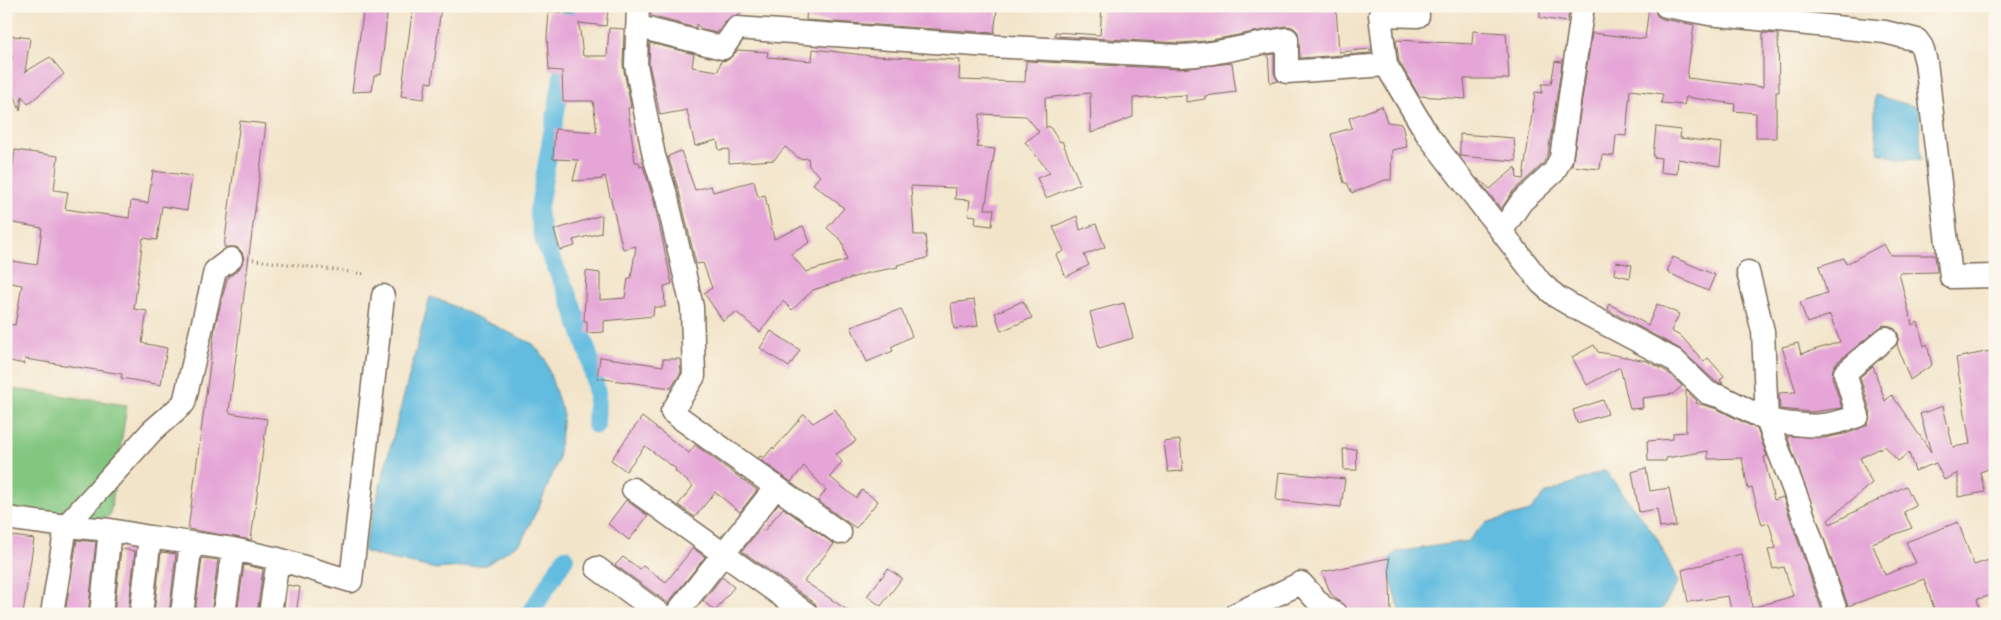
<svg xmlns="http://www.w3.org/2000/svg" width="2001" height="620" font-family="Delius,sans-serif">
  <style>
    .green { fill: #82c680; stroke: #5e784f }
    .water { fill: #62bcdf; stroke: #4e737e }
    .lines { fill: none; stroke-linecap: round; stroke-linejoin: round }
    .canal { stroke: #62bcdf; stroke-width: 18 }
    .building { fill: #e5a6d7 }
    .minor-casing { stroke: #7b6b5a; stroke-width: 25 }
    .path { stroke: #7b6b5a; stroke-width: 3; stroke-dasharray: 1 4; stroke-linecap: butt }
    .minor { stroke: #fff; stroke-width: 22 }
  </style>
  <rect width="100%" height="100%" fill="#fbf7ec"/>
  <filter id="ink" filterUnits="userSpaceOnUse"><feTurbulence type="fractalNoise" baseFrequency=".02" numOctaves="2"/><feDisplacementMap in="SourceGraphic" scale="10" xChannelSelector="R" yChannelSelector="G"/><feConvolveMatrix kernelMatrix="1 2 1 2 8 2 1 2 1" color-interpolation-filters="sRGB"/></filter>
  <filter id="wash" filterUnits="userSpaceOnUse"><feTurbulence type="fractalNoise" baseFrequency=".0096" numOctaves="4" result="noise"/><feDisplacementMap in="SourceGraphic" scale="20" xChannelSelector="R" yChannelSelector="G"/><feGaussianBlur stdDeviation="1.12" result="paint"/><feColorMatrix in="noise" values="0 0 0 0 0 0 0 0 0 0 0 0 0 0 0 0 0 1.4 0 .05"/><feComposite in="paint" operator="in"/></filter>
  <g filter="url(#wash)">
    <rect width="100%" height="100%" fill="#f2e4c9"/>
    <path class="green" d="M6 388 127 405 110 515 97 522 6 512Z"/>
    <path class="water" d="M1875 95 1919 108 1921 160 1899 158 1879 153 1875 127Z
      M430 297 445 302 533 344 545 359 563 414 558 461 541 502 521 542 486 565 437 569 382 557 363 551Z
      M1605 470 1657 538 1678 582 1659 614H1401L1386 563 1396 552 1468 541 1485 523 1530 511 1545 494Z"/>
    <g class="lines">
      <path class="canal" d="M571 6 561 84 538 212 544 242 569 297 590 359 597 394 596 425
        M530 614 565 558"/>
    </g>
    <g id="blocks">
      <path class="building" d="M364 6H388L381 74 374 76 372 91 352 92Z
        M413 6H441L432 83 426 82 424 99 401 96Z
        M574 6 608 10 606 26 579 23 583 56H607L609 28 624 29 623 65 631 108H628L635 162H639L640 167 643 166 654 201 672 284 664 286 665 307H654L653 316 604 321V332L587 333V321H584L586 271 600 273V300L625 298 628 278H631L636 246 623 249 605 176 602 177V179L573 181 578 160 553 159 555 129 597 132 593 101H563L562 71 549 70 547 38 549 11 574 14Z
        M651 6 715 9 716 6H744L739 15 732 16 727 20 717 33 703 30 696 24V28L651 16Z
        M807 6H938L960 9 961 6H971L997 10 994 33 806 20Z
        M1102 6H1146L1209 11V6H1336L1339 52 1371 49V53L1300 58 1298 32 1293 27 1286 26 1206 41 1180 43 1055 36V32L1100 35Z
        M1540 6H1570L1567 22 1540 18Z
        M1649 6H1653L1657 16 1663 19 1694 25 1687 78 1763 87V33L1778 34 1779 92H1776V138H1756V113L1734 111 1735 104 1686 97 1684 105 1661 103 1663 94 1630 90 1626 136 1616 135 1614 156 1602 155 1600 169 1572 166 1592 33 1645 39Z
        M1473 31 1506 33 1509 79H1464L1466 99 1419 96 1399 61 1396 40 1472 44Z
        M6 35 30 38 25 72 50 57 64 74 28 104 22 96 20 111 10 81 12 80 9 71 12 56 6 55Z
        M650 43 694 54 692 67 718 71 721 61 728 60 738 50 768 52 767 57 812 61 813 49 872 56 960 60 959 80 1025 82 1026 61 1179 69 1232 63 1236 92 1205 96V99L1186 102V95L1133 98V117L1091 133 1090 93 1045 98 1046 128 1049 126 1060 142 1062 141 1080 184 1046 198 1037 178 1050 173 1025 142 1039 132 1026 116 980 114 977 147 995 149 985 209H994L992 226 975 224 976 216 968 215 970 200 955 199 956 188 911 186 914 235H925L928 258 897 265 898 267 867 273 813 290 792 310 783 301 760 332 736 312 723 321 704 293 712 288 703 263 696 264 680 195 668 156 681 151 695 190 711 186 713 192 754 181 758 197 765 195 774 239 803 226 810 242 791 254 806 272 847 260 842 241 827 228 844 208 813 184 820 176 809 166 808 158 800 159 785 147 774 160 729 163V149L719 150 717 140 695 146 687 110 660 115 649 64Z
        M1274 54V73L1278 81 1270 83 1268 55Z
        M1555 61 1562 62 1548 154 1543 164 1513 191 1501 209 1477 178 1490 189 1516 167 1517 178 1523 179 1535 92 1542 93V84H1551Z
        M1382 106 1387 122 1402 124 1407 147 1392 150 1391 180H1385L1352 193 1347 183H1344L1331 134 1352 128 1349 118Z
        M240 121 266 124 229 411 230 413 267 419 251 540 188 529 215 327 227 279 239 269 244 258 242 252 237 247H224Z
        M1656 127 1681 130 1680 138 1722 143 1720 166 1678 159 1677 174 1660 172 1661 158 1653 157Z
        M1460 134 1514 138 1516 161 1460 156Z
        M15 150 58 156 54 190 68 192 65 209 129 218 131 201 148 203 153 171 192 176 187 210 162 206 157 240 143 238 134 309 147 311 142 343 167 348 161 385 121 378 122 374 25 359 24 364 6 360V324L15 325 22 285 6 282V260L37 265 42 228 8 222 13 189 10 188Z
        M602 215 601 233 573 240 575 246 560 250 554 230Z
        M1077 216 1080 230 1096 224 1105 247 1084 255 1089 265 1066 277 1056 255 1064 251 1053 227Z
        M1884 244 1890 255H1935L1937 272 1899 273 1912 325 1918 322 1924 346 1927 344 1932 365 1910 380 1897 345 1899 336 1896 330 1891 326 1883 325 1836 363 1833 369 1832 377 1842 408 1812 412 1780 409 1779 393 1796 392 1782 347 1798 343 1801 354 1840 342 1830 315 1807 323 1800 302 1827 293 1819 266 1844 258 1846 264Z
        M1673 257 1715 275 1708 291 1667 272Z
        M1616 262 1632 265 1630 278 1614 274Z
        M974 300 978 326 954 329 951 303Z
        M1023 301 1032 318 1001 331 995 313Z
        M1124 303 1133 338 1099 348 1090 312Z
        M1609 304 1648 325 1657 304 1679 314 1671 331 1682 337 1704 362 1708 358 1724 376 1720 380 1723 384 1715 381 1680 349 1608 310Z
        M901 309 912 336 891 347 893 351 867 362 851 327Z
        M771 331 800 350 789 367 760 348Z
        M1594 345 1598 352 1647 361 1666 371 1682 386 1673 394 1642 398 1643 408 1630 409 1620 367 1587 385 1572 357Z
        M1995 350V467L1980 472 1985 492 1958 497V473L1944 480 1936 463 1915 471 1909 453 1898 461 1885 446 1860 458 1872 483 1828 520 1830 524 1906 486 1916 506 1904 512 1912 528 1872 543 1885 575 1916 563 1906 542 1958 522 1974 565 1995 558V595L1977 599 1981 614H1962L1961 610 1950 614H1936L1924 579 1848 606 1787 436 1824 438 1849 433 1867 425 1871 413 1860 377 1873 366 1885 401 1892 395 1931 452 1920 414 1943 406 1953 447 1970 444 1956 358Z
        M600 357 663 366V359H680L681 372 671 388 597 378Z
        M1686 390 1697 401 1696 403 1717 409 1757 429 1767 456 1764 457 1774 500 1783 497 1823 614H1732L1728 596 1688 602 1682 570 1741 554 1749 581 1752 608 1793 596 1784 567 1773 569 1768 550 1776 548 1769 523 1762 525 1752 488 1748 489 1742 458 1708 459V451L1666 458V461H1648L1647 441 1673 439V433L1686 432Z
        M1603 400 1608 414 1577 423 1573 410Z
        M835 409 856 441 836 454 842 462 830 477 856 498 862 490 878 501 856 528 818 501 826 490 804 466 791 482 758 458 760 456 764 458 773 447 774 449 804 414 813 423Z
        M642 417 689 453 695 445 757 490 740 512 715 492 695 517 678 505 693 486 675 471 676 469 645 446 626 471 611 460Z
        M1180 440 1183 471 1168 472 1164 442Z
        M1343 449H1356L1357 470H1344Z
        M1646 468 1650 491 1669 488 1676 526 1660 528 1657 509 1639 512 1632 472Z
        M1279 472 1345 479 1341 507 1276 500Z
        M626 500 648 516 629 540 608 524Z
        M783 508 834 544 804 581 853 614H820L815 603 742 551 760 529 764 531Z
        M6 535 34 539 23 614H6Z
        M77 540 96 542 88 614H65Z
        M693 548 705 557 668 603 615 565 623 557 640 569 643 566 666 582Z
        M121 549 135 551 128 614H114Z
        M161 552 176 554 169 614H154Z
        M202 558 218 560 211 614H195Z
        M1389 558 1391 614 1351 612 1331 594 1322 572Z
        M244 565 263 569 257 614H237Z
        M888 569 902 578 881 606 867 596Z
        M722 577 734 587 715 611 703 601Z
        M287 585 300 587 296 614H283Z"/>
    </g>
  </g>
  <g filter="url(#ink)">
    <use href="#blocks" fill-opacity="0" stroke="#7b6b5a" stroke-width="1"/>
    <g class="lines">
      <g class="minor-casing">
        <path id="minor" d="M638 6 636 65 654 156 667 198 692 307 694 376 672 412 840 533
          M1666 6 1709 14 1885 32 1917 40 1922 47 1926 62 1951 277 1995 276
          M639 27 723 48 737 28 990 46 1180 56C1218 55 1249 44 1287 39V72L1386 65 1427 134 1541 283 1557 297 1581 311 1674 360 1708 393 1722 397 1767 420 1800 506 1837 614
          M1386 65 1380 15 1418 16 1417 6
          M1502 230 1522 201 1554 172 1561 158 1583 6
          M1748 272 1763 331 1767 420C1806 426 1819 430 1858 416L1845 373 1886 338
          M633 489 807 614
          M6 518 66 526 152 431 184 403 215 271 231 259
          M597 568 660 614
          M52 614 66 526 110 530
          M101 614 110 530 150 537
          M141 614 150 537 191 543
          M182 614 191 543 233 549
          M224 614 233 549 278 559
          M270 614 278 559 351 581 383 296
          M676 614 776 487
          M1236 614 1301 583 1322 606 1336 614"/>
      </g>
      <path class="path" d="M248 259 366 274"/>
      <use href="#minor" class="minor"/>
    </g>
  </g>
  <rect width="2001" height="620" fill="none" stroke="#fbf7ec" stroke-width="25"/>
</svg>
